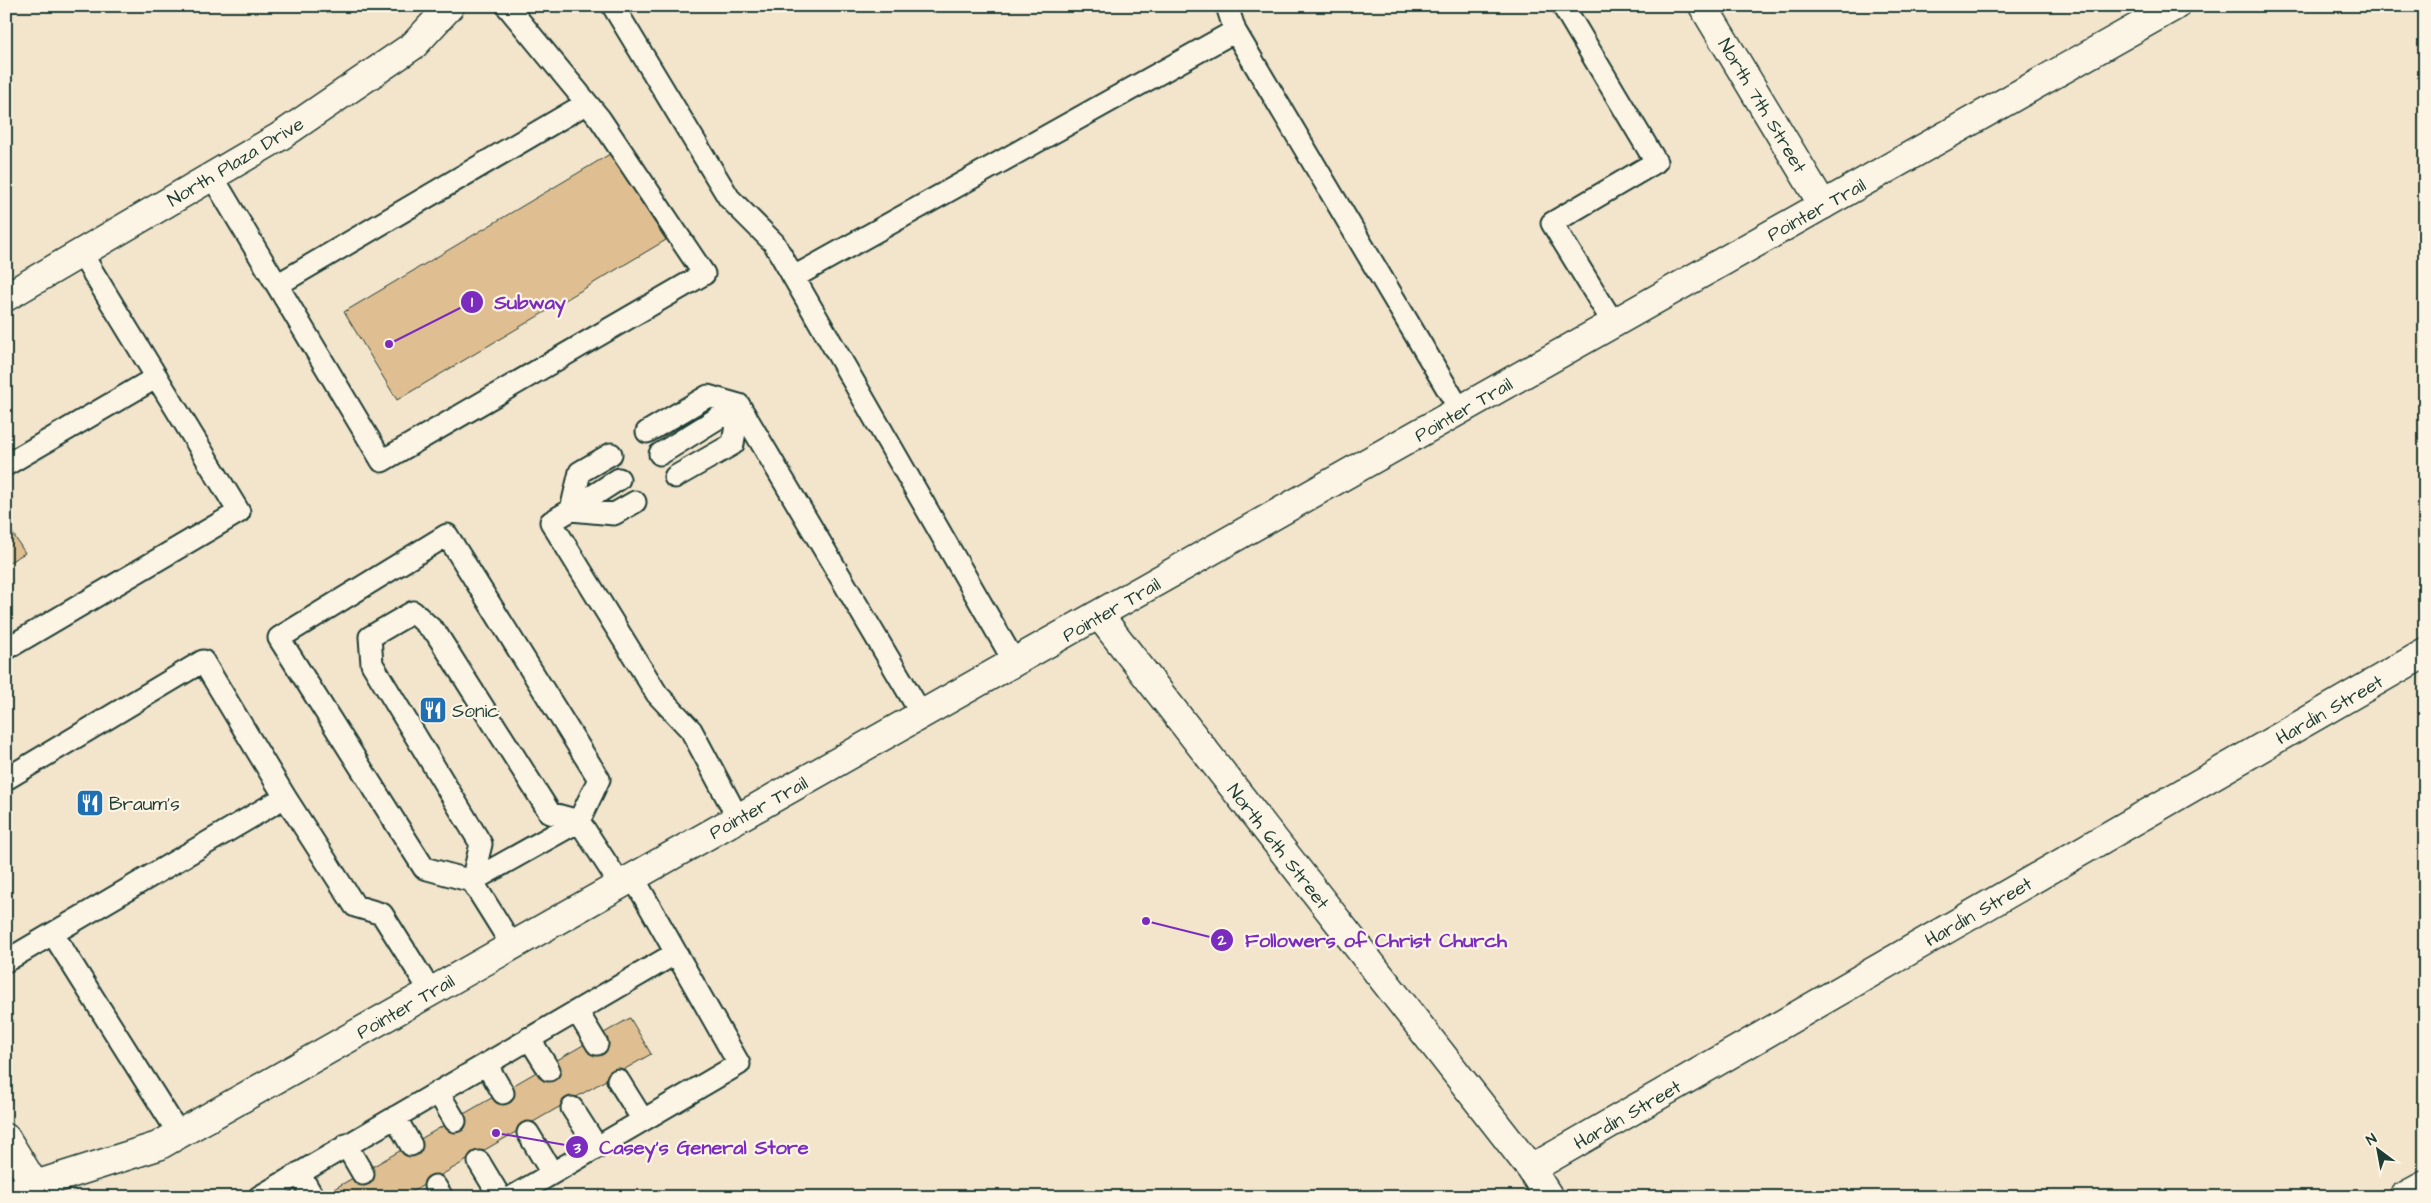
<svg xmlns="http://www.w3.org/2000/svg" width="2431" height="1203" font-family="'Architects Daughter',sans-serif">
  <style>
    .building { fill: #dfbe91; stroke: #1f3d34 }
    .lines { fill: none; stroke-linecap: round; stroke-linejoin: round }
    .lane-casing { stroke: #1f3d34; stroke-width: 25 }
    .street-casing { stroke: #1f3d34; stroke-width: 31 }
    .secondary-casing { stroke: #1f3d34; stroke-width: 31 }
    .lane { stroke: #fcf5e5; stroke-width: 21 }
    .street { stroke: #fcf5e5; stroke-width: 28 }
    .secondary { stroke: #fcf5e5; stroke-width: 28 }
    .labels { text-anchor: middle; stroke-width: 4.5; stroke-linejoin: round; paint-order: stroke }
    .street-label { font-size: 19px; fill: #1f3d34; stroke: #fcf5e5 }
    .poi-label { font-size: 19px; fill: #1f3d34; stroke: #fcf5e5; text-anchor: start }
    .leader { fill: none; stroke: #7b2cbf; stroke-width: 2 }
    .callout-dot { fill: #7b2cbf; stroke: #fcf5e5; stroke-width: 2 }
    .mark-label { font-size: 15px; text-anchor: middle; font-weight: bold; fill: #fff }
    .callout-label { font-size: 20px; text-anchor: middle; font-weight: bold; fill: #7b2cbf; stroke: #fcf5e5; stroke-width: 4.5; stroke-linejoin: round; paint-order: stroke }
  </style>
  <rect width="100%" height="100%" fill="#f3e4cc"/>
  <filter id="ink" filterUnits="userSpaceOnUse"><feTurbulence type="fractalNoise" baseFrequency=".02" numOctaves="2"/><feDisplacementMap in="SourceGraphic" scale="10" xChannelSelector="R" yChannelSelector="G"/><feConvolveMatrix kernelMatrix="1 2 1 2 8 2 1 2 1" color-interpolation-filters="sRGB"/></filter>
  <g filter="url(#ink)">
    <path class="building" d="M610 154 666 240 397 400 344 312Z
      M6 523 25 553 6 564Z
      M630 1018 651 1054 403 1197H320Z"/>
    <g class="lines">
      <g class="lane-casing">
        <path id="lane" d="M613 6 729 198 774 243 1015 663
          M1227 6 1235 31 1460 410
          M1563 6 1656 162 1552 223 1614 324
          M212 176 382 461 704 274 600 119 507 6
          M794 277 1235 31
          M277 285 587 103
          M647 432 708 396 739 405 922 715
          M611 454 580 472 571 510 551 522 657 694 691 730 738 818
          M660 454 739 405
          M6 465 157 377
          M675 477 733 444 739 405
          M571 510 614 514 635 502
          M571 510 619 479
          M6 649 239 512 81 253
          M6 779 203 661 285 797 355 906 382 914 431 992
          M472 881 481 844 372 664 370 637 413 612 436 633 550 813 579 821
          M472 881 579 821
          M53 934 179 1134
          M512 945 472 881 424 868 279 638 447 535 599 779 579 821 620 884
          M6 961 285 797
          M577 1011 597 1044
          M529 1038 549 1070
          M486 1064 503 1093
          M618 1080 643 1120
          M438 1092 455 1121
          M572 1108 597 1147
          M395 1117 411 1145
          M528 1133 552 1173
          M346 1145 363 1174
          M479 1162 500 1197
          M299 1173 313 1197
          M435 1186 442 1197
          M259 1197 676 953
          M512 1197 739 1064 633 877"/>
      </g>
      <g class="street-casing">
        <path id="street" d="M1703 6 1823 205
          M6 297 279 137 414 45 450 6
          M1099 615 1531 1169 1549 1197
          M1531 1169 2425 653
          M6 1196 35 1185
          M2403 1197 2425 1185"/>
      </g>
      <g class="secondary-casing">
        <path id="secondary" d="M6 1138 42 1197
          M35 1185 158 1146 179 1134 2175 6"/>
      </g>
      <use href="#lane" class="lane"/>
      <use href="#street" class="street"/>
      <use href="#secondary" class="secondary"/>
    </g>
  </g>
  <defs>
    <g id="restaurant-square" transform="scale(1.4375)"><rect x="-9" y="-9" width="18" height="18" rx="4" fill="#1f6fb2" stroke="#fcf5e5"/><path d="M-5-6h1v4h1v-4h1v4h1v-4h1v5L-1.5 .5V6h-2V.5L-5-1ZM5-6V6H3V1.5H1.5Q1.5-4 5-6Z" fill="#fff"/></g>
  </defs>
  <g fill-rule="evenodd">
    <use href="#restaurant-square" x="433" y="710"/>
    <use href="#restaurant-square" x="90" y="803"/>
  </g>
  <g class="labels">
    <g class="street-label">
      <text transform="translate(1763 105) rotate(59)" y="7">North 7th Street</text>
      <text transform="translate(235 161) rotate(-31)" y="7">North Plaza Drive</text>
      <text transform="translate(1816 209) rotate(-29)" y="7">Pointer Trail</text>
      <text transform="translate(1463 409) rotate(-30)" y="7">Pointer Trail</text>
      <text transform="translate(1111 609) rotate(-30)" y="7">Pointer Trail</text>
      <text transform="translate(2329 709) rotate(-30)" y="7">Hardin Street</text>
      <text transform="translate(758 807) rotate(-29)" y="7">Pointer Trail</text>
      <text transform="translate(1279 846) rotate(52)" y="7">North 6th Street</text>
      <text transform="translate(1978 911) rotate(-30)" y="7">Hardin Street</text>
      <text transform="translate(405 1006) rotate(-30)" y="7">Pointer Trail</text>
      <text transform="translate(1627 1114) rotate(-30)" y="7">Hardin Street</text>
    </g>
    <g class="poi-label">
      <text x="452" y="717">Sonic</text>
      <text x="109" y="810">Braum's</text>
    </g>
  </g>
  <path class="leader" d="M389 344L472 302M1146 921L1222 940M496 1133L577 1147"/>
  <g class="callout-dot">
    <circle cx="389" cy="344" r="5"/>
    <circle cx="1146" cy="921" r="5"/>
    <circle cx="496" cy="1133" r="5"/>
    <circle cx="472" cy="302" r="12"/>
    <circle cx="1222" cy="940" r="12"/>
    <circle cx="577" cy="1147" r="12"/>
  </g>
  <g class="mark-label">
    <text x="472" y="307">1</text>
    <text x="1222" y="945">2</text>
    <text x="577" y="1153">3</text>
  </g>
  <g class="callout-label">
    <text x="530" y="309">Subway</text>
    <text x="1376" y="947">Followers of Christ Church</text>
    <text x="704" y="1154">Casey's General Store</text>
  </g>
  <rect width="2431" height="1203" fill="none" stroke="#fcf5e5" stroke-width="25"/>
  <rect x="12" y="12" width="2406" height="1178" fill="none" stroke="#1f3d34" stroke-width="2" filter="url(#ink)"/>
  <g transform="translate(2378 1150) rotate(328)" stroke="#fcf5e5" stroke-width="4" paint-order="stroke">
  <path d="M0-4L9 19L0 12L-9 19Z" fill="#1f3d34"/>
  <text y="-8" font-size="14" font-weight="bold" text-anchor="middle" fill="#1f3d34">N</text>
  </g>
</svg>
